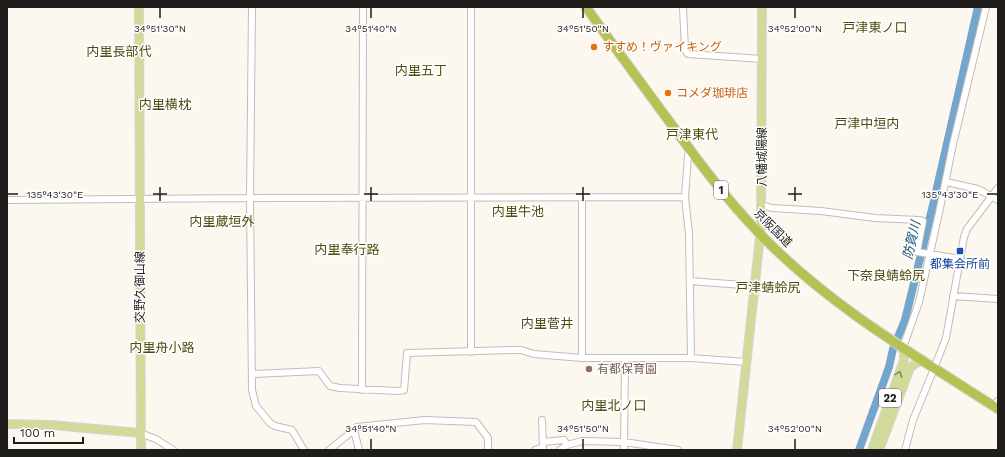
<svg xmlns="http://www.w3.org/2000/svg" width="1005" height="457" font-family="'Work Sans','Noto Sans JP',sans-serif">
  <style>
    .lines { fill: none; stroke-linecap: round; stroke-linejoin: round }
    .river { stroke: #74a5cc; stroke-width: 8 }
    .minor-casing { stroke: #c2bdb4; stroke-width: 8 }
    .major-casing { stroke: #d7d6d6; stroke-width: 10 }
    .highway-casing { stroke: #d7d6d6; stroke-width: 11 }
    .minor { stroke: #fff; stroke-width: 6 }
    .major { stroke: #d1da98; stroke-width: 8 }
    .highway { stroke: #b3c253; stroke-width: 9 }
    .oneway { stroke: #81855f }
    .ticks { fill: none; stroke: #1f1d1a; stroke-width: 1.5 }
    .food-dot { fill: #e8710a; stroke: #fff; stroke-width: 1.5 }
    .transit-dot { fill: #1a4fb4; stroke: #fff; stroke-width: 1.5 }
    .education-dot { fill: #8d6e63; stroke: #fff; stroke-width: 1.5 }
    .labels { text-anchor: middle; stroke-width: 3; stroke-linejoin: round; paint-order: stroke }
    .shield { fill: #fff; stroke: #62615f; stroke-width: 1 }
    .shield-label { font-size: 11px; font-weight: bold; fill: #1f1d1a }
    .food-label { font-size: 12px; fill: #c56008; stroke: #fff; text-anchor: start }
    .street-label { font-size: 12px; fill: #1f1d1a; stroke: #fff }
    .transit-label { font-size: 12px; fill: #164399; stroke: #fff }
    .education-label { font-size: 12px; fill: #785e54; stroke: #fff; text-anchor: start }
    .neighbourhood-label { font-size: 13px; fill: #4e4c0e; stroke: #fff }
    .water-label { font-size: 13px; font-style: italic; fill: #185177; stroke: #fff }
    .ticks-label { font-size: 10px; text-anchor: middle; fill: #1f1d1a; stroke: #fff; stroke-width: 3; stroke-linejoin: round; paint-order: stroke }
  </style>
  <rect width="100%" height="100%" fill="#fdf8ef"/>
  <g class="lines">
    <path class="river" d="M859 450 889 367 893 349 905 320 934 201 978 7"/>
    <g class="minor-casing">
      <path id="minor" d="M252 7 250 198 252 390 256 406 270 423 275 426 292 430 304 450
        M471 7V352
        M683 7 685 50 688 54 762 59
        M946 182 978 189 998 200
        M7 200 250 198 685 197
        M762 205 772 208 821 211 875 218 919 220 923 221 917 252 961 259
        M690 281 755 286
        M953 296 998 299
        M905 342 919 302 939 213 953 144 986 7
        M582 358V197
        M691 358 689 234 685 197 688 155 691 152
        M252 374 319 371 330 386 340 388 398 391 404 390 407 353 513 350H521L534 354 582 358H691L746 362
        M362 390 363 7
        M997 402 998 401
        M542 420 543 450
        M354 430 357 427 425 420 476 422 488 438V450
        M140 433 156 439 173 450
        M543 442 564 440 567 445
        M329 450 354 430 359 450
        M535 450 543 447
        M560 450 567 445 582 441 624 442 678 450
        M624 450 625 358
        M905 450 913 420 929 381 946 338 964 237 967 229 998 188"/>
    </g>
    <g class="major-casing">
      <path id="major" d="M139 7 141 450
        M7 424 52 425 140 433
        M737 450 761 227 762 7
        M872 450 904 360V354L902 346
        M879 450 910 368 916 363 924 361"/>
    </g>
    <g class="highway-casing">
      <path id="highway" d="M586 7C612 44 639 80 666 117 695 157 725 198 760 234 828 305 916 356 998 409"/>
    </g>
    <use href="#minor" class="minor"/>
    <use href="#major" class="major"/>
    <use href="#highway" class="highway"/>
  </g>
  <defs><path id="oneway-chevron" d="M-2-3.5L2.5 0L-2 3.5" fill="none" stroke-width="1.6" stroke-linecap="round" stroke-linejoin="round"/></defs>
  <use class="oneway" href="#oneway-chevron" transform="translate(899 374) rotate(-70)"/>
  <path class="ticks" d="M160 8V18M371 8V18M583 8V18M795 8V18M160 187V201M371 187V201M583 187V201M795 187V201M8 194H18M153 194H167M364 194H378M576 194H590M788 194H802M987 194H997M371 439V449M583 439V449M795 439V449"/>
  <g class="food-dot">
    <circle cx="594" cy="47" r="4"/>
    <circle cx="668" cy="93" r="4"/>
  </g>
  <rect class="transit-dot" x="956" y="247" width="8" height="8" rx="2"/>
  <circle class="education-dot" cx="589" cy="369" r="4"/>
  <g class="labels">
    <g class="shield">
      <rect x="714" y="181" width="14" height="18" rx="3"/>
      <rect x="879" y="389" width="22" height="18" rx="3"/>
    </g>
    <g class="shield-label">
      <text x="721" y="194">1</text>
      <text x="890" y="402">22</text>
    </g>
    <g class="food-label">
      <text x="602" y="51">すすめ！ヴァイキング</text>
      <text x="676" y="97">コメダ珈琲店</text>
    </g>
    <g class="street-label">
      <text transform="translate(762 157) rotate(-90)" y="4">八幡城陽線</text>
      <text transform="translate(773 228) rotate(45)" y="4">京阪国道</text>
      <text transform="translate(140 287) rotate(-90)" y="4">交野久御山線</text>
    </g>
    <g class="transit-label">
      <text x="960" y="268">都集会所前</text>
    </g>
    <g class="education-label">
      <text x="597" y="373">有都保育園</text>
    </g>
    <g class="neighbourhood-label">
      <text x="875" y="32">戸津東ノ口</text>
      <text x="119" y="56">内里長部代</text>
      <text x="421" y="75">内里五丁</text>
      <text x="165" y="109">内里横枕</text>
      <text x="867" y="128">戸津中垣内</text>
      <text x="692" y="139">戸津東代</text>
      <text x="518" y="216">内里牛池</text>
      <text x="222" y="226">内里蔵垣外</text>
      <text x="347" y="254">内里奉行路</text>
      <text x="886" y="280">下奈良蜻蛉尻</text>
      <text x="768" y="292">戸津蜻蛉尻</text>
      <text x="547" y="328">内里菅井</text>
      <text x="162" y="352">内里舟小路</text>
      <text x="614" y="410">内里北ノ口</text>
    </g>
    <g class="water-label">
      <text transform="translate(911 240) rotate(-77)" y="5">防賀川</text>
    </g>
  </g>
  <g class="ticks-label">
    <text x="160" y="32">34°51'30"N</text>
    <text x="371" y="32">34°51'40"N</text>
    <text x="583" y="32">34°51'50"N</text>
    <text x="795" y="32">34°52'00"N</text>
    <text x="950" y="198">135°43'30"E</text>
    <text x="55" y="198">135°43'30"E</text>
    <text x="371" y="432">34°51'40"N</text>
    <text x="583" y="432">34°51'50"N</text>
    <text x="795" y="432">34°52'00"N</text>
  </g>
  <rect width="1005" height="457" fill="none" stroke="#1f1d1a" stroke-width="16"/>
  <path d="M14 437v6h69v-6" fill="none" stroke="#1f1d1a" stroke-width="2"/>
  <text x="20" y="437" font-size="12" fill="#1f1d1a" stroke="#ffffff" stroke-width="3" paint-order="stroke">100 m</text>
</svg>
